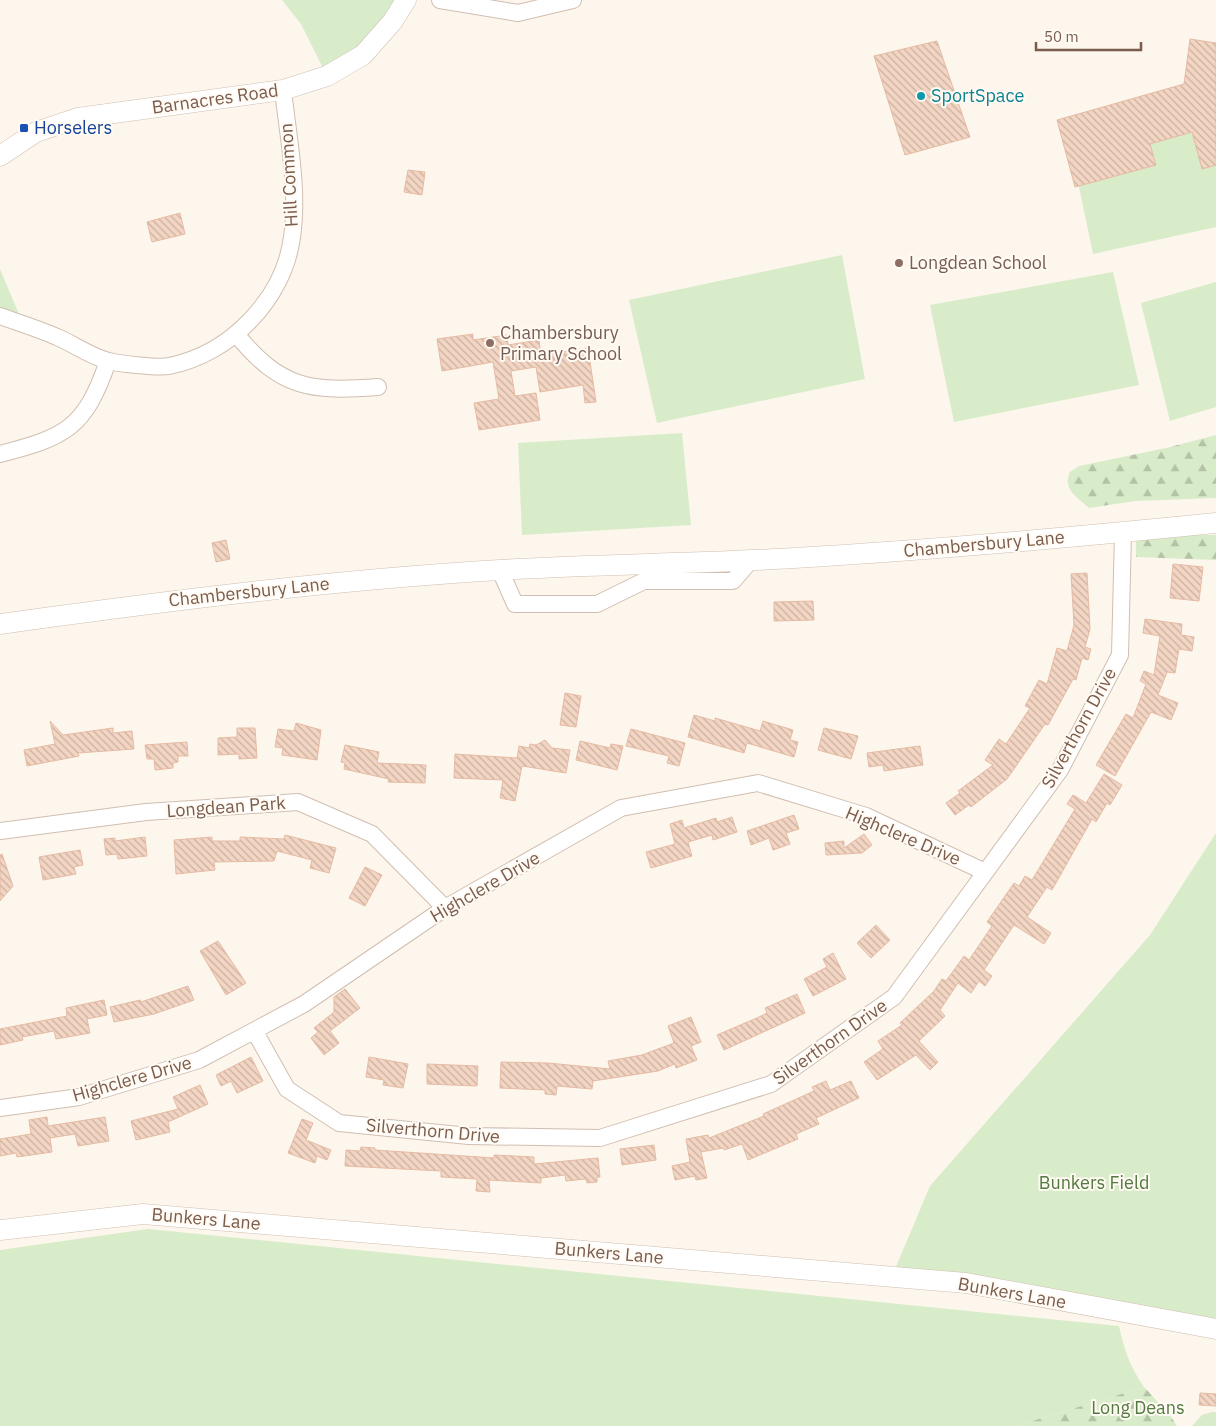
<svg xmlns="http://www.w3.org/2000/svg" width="1216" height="1426" font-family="'IBM Plex Sans',sans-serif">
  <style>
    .green { fill: #d8ecc9 }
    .forest { fill: url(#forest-firs) }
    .building { fill: url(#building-back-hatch); stroke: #e6bba3 }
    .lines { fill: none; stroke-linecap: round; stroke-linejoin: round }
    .minor-casing { stroke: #d1beb0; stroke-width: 18 }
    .tertiary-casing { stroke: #d1beb0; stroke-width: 21 }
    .minor { stroke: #fff; stroke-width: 16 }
    .tertiary { stroke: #fff; stroke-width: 20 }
    .culture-dot { fill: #0f9aa8; stroke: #fffaf3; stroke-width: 2 }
    .transit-dot { fill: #1a4fb4; stroke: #fffaf3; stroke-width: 2 }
    .education-dot { fill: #8d6e63; stroke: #fffaf3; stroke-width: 2 }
    .labels { text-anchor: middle; stroke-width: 4; stroke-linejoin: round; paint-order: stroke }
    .culture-label { font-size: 18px; fill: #0d838f; stroke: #fffaf3; text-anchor: start }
    .street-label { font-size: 18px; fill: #7a5c4d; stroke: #fffaf3 }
    .transit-label { font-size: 18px; fill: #164399; stroke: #fffaf3; text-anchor: start }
    .education-label { font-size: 18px; fill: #785e54; stroke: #fffaf3; text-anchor: start }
    .park-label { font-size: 18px; fill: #537a41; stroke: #fffaf3 }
  </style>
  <defs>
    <pattern id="forest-firs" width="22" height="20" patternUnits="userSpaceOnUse" patternTransform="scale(1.25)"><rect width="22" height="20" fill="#d8ecc9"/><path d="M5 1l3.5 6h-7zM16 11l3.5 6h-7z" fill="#b4c2a5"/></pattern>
    <pattern id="building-back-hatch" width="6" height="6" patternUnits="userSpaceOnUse" patternTransform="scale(1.25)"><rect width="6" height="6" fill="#f3d5c3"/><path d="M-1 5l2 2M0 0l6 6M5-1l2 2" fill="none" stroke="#cab0a1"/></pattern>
  </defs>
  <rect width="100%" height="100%" fill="#fdf6ec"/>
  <path class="green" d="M282 0H405L327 76 301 24Z
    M1216 106V227L1093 254 1068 134Z
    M842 255 865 379 657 423 629 300Z
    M0 269 23 324 0 316Z
    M1113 272 1139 385 954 422 930 305Z
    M1216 282V407L1170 421 1141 303Z
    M682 433 691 525 522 535 518 443Z
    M1216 833V1327L895 1269 930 1186 1150 935Z
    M148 1229 1119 1326C1124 1349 1130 1367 1144 1387L1016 1426H0V1250Z
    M1212 1412H1216V1426H1192L1202 1415Z"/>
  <path class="forest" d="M1216 435V498L1135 501 1089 508C1077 497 1062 489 1070 472L1079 466 1166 448Z
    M1182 535H1216V560L1136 557V539Z
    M1144 1387 1170 1415 1177 1426H1016Z"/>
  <path class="building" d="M1190 39 1216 43V165L1202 169 1192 132 1150 144 1156 165 1075 187 1057 120 1184 84Z
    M937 41 970 137 905 155 874 56Z
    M408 170 425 172 422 195 404 192Z
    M180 213 185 234 152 242 147 222Z
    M473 334V340L507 335 508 345 539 340 541 355 588 348 596 402 585 403 583 385 540 392 536 367 511 371 515 396 536 393 540 420 479 430 474 403 499 399 493 362 442 371 437 339Z
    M226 540 230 559 216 562 212 543Z
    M1173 564 1203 567 1199 601 1170 598Z
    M1087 573 1090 629 1085 647 1091 649 1088 660 1082 658 1076 680 1073 679 1048 725 1045 724 1007 779 971 807 969 805 955 815 946 803 960 793 958 791 993 765 985 760 999 739 1006 744 1030 708 1025 706 1039 680 1047 684 1057 648 1067 651 1074 625 1071 574Z
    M813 601 814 620 774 621V602Z
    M1145 619 1182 624 1181 635 1194 637 1192 651 1179 649 1175 673 1167 672 1158 695 1178 703 1171 720 1151 712 1115 776 1096 765 1126 714 1133 718 1146 684 1140 681 1144 671 1154 675 1160 636 1143 633Z
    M565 693 581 696 576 727 560 725Z
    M694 715 715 721V718L760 731 763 721 793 730 790 740 798 742 794 757 747 743 744 753 688 737Z
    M50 721 63 735 113 728V733L132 731 134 749 78 753 79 756 27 766 24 750 55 744Z
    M296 723 321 730 317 760 282 755 283 748 275 747 278 729 294 731Z
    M237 728H255L257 758 239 759V754L218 755V738L237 737Z
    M824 728 858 736 851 759 818 750Z
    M631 729 685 743 679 766 667 763 669 756 626 746Z
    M545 740 552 748 570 750 566 773 522 766 515 801 500 798 503 780 454 778 455 754 517 758 519 746 529 748 530 744 536 745Z
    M580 741 610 748 611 744 623 746 617 770 576 760Z
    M187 742 188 756H178V762L173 763V768L155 770 154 759H147L145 745Z
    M345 745 379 752 377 763 426 765 425 783 388 782 389 779 344 769 345 763 341 762Z
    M920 746 923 765 884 771 883 765 869 767 867 753Z
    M1104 774 1122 785 1110 805 1107 803 1096 822 1092 819 1052 890 1047 887 1027 917 1051 933 1044 944 1014 925 984 970 992 976 985 986 979 981 971 993 958 983 940 1010 945 1016 919 1041 938 1062 930 1070 916 1055 877 1080 864 1062 883 1049 878 1041 902 1025 900 1023 934 991 942 979 946 981 964 956 969 960 992 926 987 922 1014 883 1019 886 1025 876 1032 880 1075 809 1067 804 1073 795 1086 803Z
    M794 815 799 829 786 833 790 844 773 850 769 838 751 845 747 831Z
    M732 817 737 832 713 840 712 835 688 842 692 856 651 868 646 852 675 844 670 824 682 820 684 828 716 818 717 822Z
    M864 834 872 845 862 853 826 855 825 843 844 841V848Z
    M285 835 336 848 329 873 310 868 312 860 277 851 274 861 214 862 215 870 176 874 174 840 212 837V841H240V837L284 839Z
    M145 837 147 856 118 859 117 854 106 855 104 839 115 838V841Z
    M80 850 83 865 74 867 76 874 43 880 39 857Z
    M2 854 13 886 0 901V855Z
    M365 867 382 875 365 906 349 898Z
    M876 925 890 940 871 958 857 943Z
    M218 941 246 983 226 995 200 951Z
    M833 953 846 979 813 996 804 979 827 967 823 959Z
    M188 986 194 1000 154 1014 114 1022 110 1007 140 1000 141 1002Z
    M345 989 360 1008 330 1031 339 1043 324 1055 311 1038 318 1032 314 1028 334 1012V997Z
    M797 994 805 1013 724 1050 717 1035 759 1017 767 1013 765 1008Z
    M104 1000 107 1015 87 1019 90 1033 56 1039 54 1031 22 1037 23 1040 0 1045V1029L67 1016 66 1008Z
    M691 1017 701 1042 691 1046 697 1060 676 1068 675 1064 658 1071 593 1081 592 1089 557 1086 556 1095 545 1094V1090L500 1088 501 1062 548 1063 610 1069 608 1061 642 1055 674 1043 668 1026Z
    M251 1057 263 1081 237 1093 231 1081 221 1086 216 1075Z
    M369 1057 408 1064 403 1088 383 1085 384 1080 366 1077Z
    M427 1064 478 1066 477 1086 427 1084Z
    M826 1081 830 1090 851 1081 859 1098 816 1118 819 1124 796 1134 798 1139 748 1160 742 1144 724 1150 723 1148 701 1152 707 1178 696 1180 695 1176 675 1180 672 1166 690 1162 686 1139 708 1135 709 1138 764 1116 763 1114 814 1091 812 1087Z
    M200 1085 208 1104 168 1122 170 1132 136 1140 131 1121 178 1109 173 1097Z
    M47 1117 48 1126 105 1117 109 1141 78 1146 75 1134 50 1138 52 1152 17 1157 16 1153 0 1156V1139L31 1134 29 1120Z
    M302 1119 313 1123 306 1140 331 1150 327 1160 317 1156 315 1163 288 1153Z
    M654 1145 656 1160 622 1165 620 1149Z
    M361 1147 375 1148V1150L494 1158V1155L534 1157V1164L598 1158 600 1177H597V1182L587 1183 586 1179 566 1181 565 1175 541 1178V1183L489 1180 490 1192 476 1191 477 1179 441 1177V1171L345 1166 346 1150 360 1151Z
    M1200 1393 1216 1394V1406L1199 1405Z"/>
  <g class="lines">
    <g class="minor-casing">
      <path id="minor" d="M440 0 518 13 573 0
        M0 316C19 323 39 329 57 337 74 344 91 357 109 361 119 364 160 368 169 366 230 354 284 299 292 237 299 189 288 137 283 90
        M236 334C281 389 310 392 378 387
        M0 454C66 437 85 428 108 361
        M500 570 515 604H597L644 581H733L751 560
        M0 831 146 812 298 802 372 834 445 908
        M255 1032 287 1089 339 1123 469 1136 600 1138 771 1084 894 997 1060 770 1120 655 1123 533
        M0 1108 79 1097 199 1060 304 1004 445 908 621 808 758 783 866 816 985 872"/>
    </g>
    <g class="tertiary-casing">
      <path id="tertiary" d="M0 156 36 132 78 118 283 90 327 76 363 55 393 21 406 0
        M0 624C166 601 332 580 500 570 598 564 696 564 794 558 935 550 1076 537 1216 523
        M0 1230 143 1214 966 1283 1216 1329"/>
    </g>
    <use href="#minor" class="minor"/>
    <use href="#tertiary" class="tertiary"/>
  </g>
  <circle class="culture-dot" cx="921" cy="96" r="5"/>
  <rect class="transit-dot" x="19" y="123" width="10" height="10" rx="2.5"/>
  <g class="education-dot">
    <circle cx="899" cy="263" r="5"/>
    <circle cx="490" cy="343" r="5"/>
  </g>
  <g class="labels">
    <g class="culture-label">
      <text x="931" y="102">SportSpace</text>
    </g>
    <g class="street-label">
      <text transform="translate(215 99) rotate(-8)" y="6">Barnacres Road</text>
      <text transform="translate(289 175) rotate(-93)" y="6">Hill Common</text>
      <text transform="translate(984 544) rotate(-5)" y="6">Chambersbury Lane</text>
      <text transform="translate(249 592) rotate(-6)" y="6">Chambersbury Lane</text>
      <text transform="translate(1079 728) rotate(-61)" y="6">Silverthorn Drive</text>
      <text transform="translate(226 807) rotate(-4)" y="6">Longdean Park</text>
      <text transform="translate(903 836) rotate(23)" y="6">Highclere Drive</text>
      <text transform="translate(485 887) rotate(-30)" y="6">Highclere Drive</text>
      <text transform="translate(830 1042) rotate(-35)" y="6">Silverthorn Drive</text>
      <text transform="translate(132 1079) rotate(-16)" y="6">Highclere Drive</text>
      <text transform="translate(433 1131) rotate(5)" y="6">Silverthorn Drive</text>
      <text transform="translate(206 1219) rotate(5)" y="6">Bunkers Lane</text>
      <text transform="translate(609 1253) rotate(5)" y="6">Bunkers Lane</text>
      <text transform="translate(1012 1293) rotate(10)" y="6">Bunkers Lane</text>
    </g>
    <g class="transit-label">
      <text x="34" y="134">Horselers</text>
    </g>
    <g class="education-label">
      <text x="909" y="269">Longdean School</text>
      <text x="500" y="339">Chambersbury<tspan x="500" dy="21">Primary School</tspan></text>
    </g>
    <g class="park-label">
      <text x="1094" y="1189">Bunkers Field</text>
      <text x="1138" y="1414">Long Deans</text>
    </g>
  </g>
  <path d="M1036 42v8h105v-8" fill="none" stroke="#7a5c4d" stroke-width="2.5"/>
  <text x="1044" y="42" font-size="15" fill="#7a5c4d" stroke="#fffaf3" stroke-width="4" paint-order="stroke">50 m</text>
</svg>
